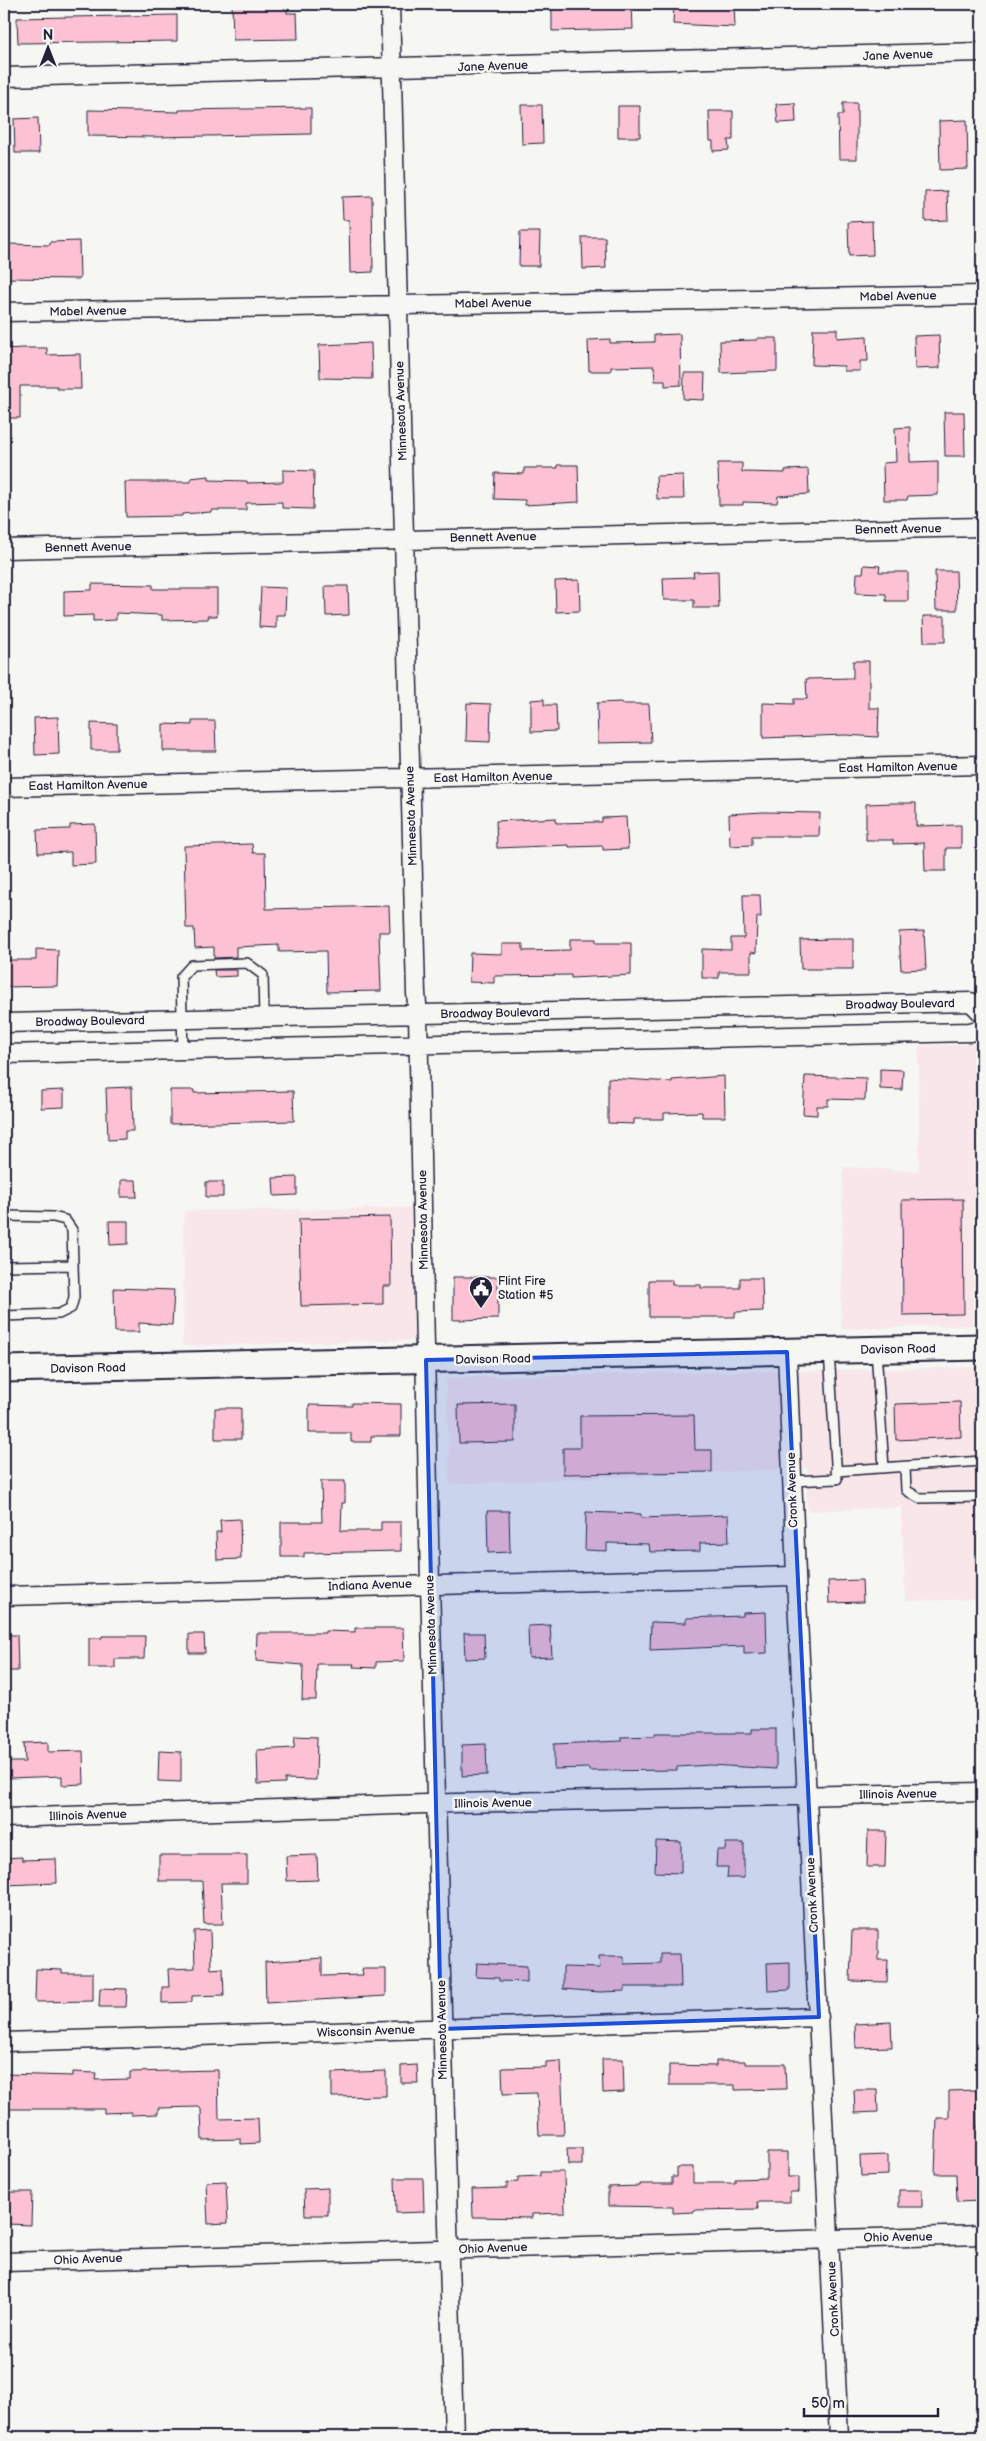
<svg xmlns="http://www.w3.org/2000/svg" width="986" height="2441" font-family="'Balsamiq Sans',sans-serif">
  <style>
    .built { fill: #f8e6e9 }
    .building { fill: #fcc2d4; stroke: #22223b }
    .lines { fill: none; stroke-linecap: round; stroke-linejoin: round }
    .service-casing { stroke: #22223b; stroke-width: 12 }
    .minor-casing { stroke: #22223b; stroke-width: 21 }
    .secondary-casing { stroke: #22223b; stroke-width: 29 }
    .service { stroke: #f6f6f2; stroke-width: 9 }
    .minor { stroke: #f6f6f2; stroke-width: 18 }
    .secondary { stroke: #f6f6f2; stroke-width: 25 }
    .marked { fill: #1d4ed8; fill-opacity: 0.2; stroke: #1d4ed8; stroke-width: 4; stroke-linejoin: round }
    .labels { text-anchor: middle; stroke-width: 5; stroke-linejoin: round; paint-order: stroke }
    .street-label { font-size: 12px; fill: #22223b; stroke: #f6f6f2 }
    .poi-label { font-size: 12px; fill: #22223b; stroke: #f6f6f2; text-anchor: start }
  </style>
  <rect width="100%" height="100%" fill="#f6f6f2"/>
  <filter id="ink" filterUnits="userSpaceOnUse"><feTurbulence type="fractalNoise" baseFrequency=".02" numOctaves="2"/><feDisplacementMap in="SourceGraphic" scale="10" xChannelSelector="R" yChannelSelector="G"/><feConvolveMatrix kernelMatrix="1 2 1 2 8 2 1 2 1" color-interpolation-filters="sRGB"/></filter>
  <g filter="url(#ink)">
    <path class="built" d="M975 1044 973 1325 841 1329 843 1167 919 1171V1046Z
      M411 1208 414 1340 183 1346 184 1211Z
      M982 1367V1599L906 1601 901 1507 807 1511V1468L450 1484 446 1378Z"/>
    <path class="building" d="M232 4H287V13H297L298 39 233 40Z
      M632 4 633 29 552 31V6Z
      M674 4H734L735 27 673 24Z
      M177 15V41L18 43 17 18Z
      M795 103 796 122 778 123 776 104Z
      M843 103H857V159H839L838 115H843Z
      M521 105H542L543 143 522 144Z
      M618 106H640V137H618Z
      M311 108V134L154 137 88 136V110L179 112V110Z
      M709 111H733V140H728L729 150 713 151V141H710Z
      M38 118 39 153H15L14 119Z
      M967 120 968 169 940 170 939 121Z
      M947 191 948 220 925 221V192Z
      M372 196 373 272 350 273 349 220H343L342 197Z
      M872 221 873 255 849 256 848 222Z
      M520 232H540L539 266H519Z
      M582 237H605L606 268 583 269Z
      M79 241 80 279 4 278V244L50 245V242Z
      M813 329H837V338L867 336 868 361H860V371H844V366L812 365Z
      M680 334 681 385 665 386V381H655L654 366 611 367V371H589L588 340 610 339V343L654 342V335Z
      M939 335 940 368 915 369 914 336Z
      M757 338H777V371L721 373 720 341 757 340Z
      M371 343 372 379 320 378 319 345Z
      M24 348H47V355L80 354 81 389H57V386H20V418H6L4 349Z
      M684 373H705L704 400 683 399Z
      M944 412H964L965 456H945Z
      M910 427V462L938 461V495L908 496 907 500H884L883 463 896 462 895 428Z
      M718 463H742V472L785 473V470L808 469 809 494 778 496 777 503 743 502V505H719Z
      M557 465H578L579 502 525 505V500L494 499 495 473 524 474V468H558Z
      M283 470 314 471 313 509 282 508V502L246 503V510H211V512L182 514V516L126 517 125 482H191V478L209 476V480L247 481V483L283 482Z
      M683 475 684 499H657L656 476Z
      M864 565 880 566 879 572H908V601H886V594L856 593 857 573H863Z
      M718 571 719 608H694V600H664L663 578 694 577 693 572Z
      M935 571H956L957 610H936Z
      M579 580 580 611 556 612 555 581Z
      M92 584 153 585V589H217V616H207L208 619 162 620V615L116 613V620L93 621V615L64 616V591L92 590Z
      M325 586H348L349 615 326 616Z
      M261 587 286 588 285 615H276V628L259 627Z
      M923 616H945V642H924Z
      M853 661H869V708H879L878 737 845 735 763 738V703L794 704V699H807L806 679 853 678Z
      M544 699V705H556L557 731 531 732V700Z
      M622 702V704H649L651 742 598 743 597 703Z
      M467 703 491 704 490 742 466 741Z
      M58 717 59 754 35 755 34 718Z
      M192 721H215L216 751H163V724L192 725Z
      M91 723 117 724V750H91Z
      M893 803H916V826L961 825V848H946V871H925L924 843 893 844V840H866V804Z
      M763 812 820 813 819 836H752V845L730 846 729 814Z
      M626 817 628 849 603 850V846L569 847V845L497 848 496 821 556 818V823L602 822V818Z
      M95 824 96 864 71 865V852L38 853 37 830 70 829V825Z
      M252 844 253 853H265L266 909 389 906 390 932H379L381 991 327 992 326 951 279 952V945L236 947V957L214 958V947L195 948 194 928H186L184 846Z
      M743 895H760L761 917H757L756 953 751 952V972H719V978H702V949L731 950V938H744Z
      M924 931 926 969 901 970 899 932Z
      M570 939H596V943H631V975L571 978V975L494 976V983L469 982 470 953 502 954V944H523V951L570 950Z
      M833 939H853V969H801L800 940Z
      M36 949 58 950 57 986 4 987V960H36Z
      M214 970H237V976L215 977Z
      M880 1069 903 1070 902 1090 880 1089Z
      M724 1076 725 1117H702V1112L664 1113V1119H634V1124L608 1123V1078L672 1082V1080Z
      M805 1076 866 1078 865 1100 828 1099V1106H817V1115L803 1114Z
      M132 1087 133 1131H125V1139L108 1140 106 1088Z
      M64 1090V1107L41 1108V1091Z
      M170 1090H194V1093L293 1091 294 1121 170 1124Z
      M297 1177V1195L274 1196 273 1178Z
      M121 1180H136L137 1197H121Z
      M206 1182H223V1197H206Z
      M963 1199 964 1314 903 1315 902 1200Z
      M390 1217 391 1286H383V1304L301 1306 299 1219Z
      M109 1221H128V1244L110 1245Z
      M453 1277H498V1319L453 1320Z
      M740 1278H762L763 1311 735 1312V1317H649V1280H672V1285H701V1288H740Z
      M114 1288 174 1290 172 1325 139 1323V1332H115Z
      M960 1402 961 1437 896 1440 895 1404Z
      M352 1403 401 1404V1436H371V1442H351V1433H309V1405L352 1406Z
      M515 1404V1442L459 1443 458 1405Z
      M215 1408H241V1439H215Z
      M694 1415 695 1450H712V1472L563 1474V1448H580V1416Z
      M321 1481H345V1503H342L341 1531H381V1522H401V1551L304 1553V1557H281V1522H322Z
      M487 1511H509L510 1552 488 1553Z
      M586 1512 641 1514V1518L728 1515 729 1542 700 1543V1551L650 1552 649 1544 607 1543V1551L585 1550Z
      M240 1519 241 1559 217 1560 216 1532H221L220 1520Z
      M862 1580 863 1602 829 1603 828 1581Z
      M766 1612 767 1653 744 1654V1646L650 1650 651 1622 686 1623V1618L743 1616V1613Z
      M550 1625 552 1657 529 1658 528 1626Z
      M355 1628H403L404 1661 376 1662V1668L353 1667 354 1664H317L316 1700H302L303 1665 256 1661 257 1633H325V1631L355 1632Z
      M464 1633H484L485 1658 465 1659Z
      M189 1634H204L205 1653H189Z
      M4 1635H17L18 1671H4Z
      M102 1636H145L144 1659H115V1668H89V1638H102Z
      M752 1729H776V1769L710 1765 677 1767V1770L589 1771V1768L554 1769V1744L621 1741V1737L655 1736V1733H752Z
      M295 1736 317 1737 316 1780 285 1779V1783L258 1784 257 1750 294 1748Z
      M48 1742V1752L83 1751 84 1784 62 1785V1776L9 1778 8 1762H25L24 1743Z
      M486 1744 487 1775 462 1776V1745Z
      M159 1751 181 1752V1782L158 1781Z
      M868 1831H886L885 1867H867Z
      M656 1841 681 1842V1873L655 1872Z
      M726 1843H744V1878H727L728 1867H716L717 1850H725Z
      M159 1855H247V1883H221L223 1924H204L202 1881H159Z
      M317 1855 318 1880 287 1881 286 1856Z
      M22 1857V1860L56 1859 57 1883 4 1885V1858Z
      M210 1930 211 1969 223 1968 224 1995 192 1996V2002L162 2003V1987H169L168 1969 195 1968 194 1931Z
      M852 1930H878V1960H888L887 1982 850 1981Z
      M660 1954H680L681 1987H625V1991L600 1992 563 1989V1967L600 1968 599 1956H624V1964L660 1963Z
      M322 1958V1976L363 1975 362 1969H386V1996L266 2003 265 1962Z
      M790 1962V1990L768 1991 767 1963Z
      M477 1963 527 1966V1982L499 1981V1978L476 1977Z
      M36 1969 62 1970V1973H93V2001L35 2002Z
      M100 1988 127 1989 126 2007H99Z
      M891 2022 892 2047 856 2048 855 2024Z
      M602 2059H623L624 2092 603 2093Z
      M561 2061 564 2135H539L537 2093 503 2094 502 2068 546 2067V2062Z
      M716 2061H745V2064H785L786 2089 735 2090V2085H669V2065L716 2066Z
      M417 2065 418 2083H401V2066Z
      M218 2070 219 2119 258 2118 259 2143 241 2144V2139L202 2140 201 2109 199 2107 158 2108V2114L131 2115V2112L104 2113V2109H4V2074L73 2076V2072L96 2073 95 2080 130 2079V2072Z
      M386 2071V2096L332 2097V2073Z
      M854 2090H877L878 2112 855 2113Z
      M976 2090 977 2128H982V2201L957 2202 956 2174H935L937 2118H949V2091Z
      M567 2149H582V2165H568Z
      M767 2152H788V2177H799V2192H790V2202H757L758 2209 694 2210V2212L673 2213V2207L608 2206V2187L640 2186V2184H672V2177H677V2167H693V2183H735V2179L767 2178Z
      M888 2155V2175L861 2176 860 2156Z
      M540 2172H564L565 2213 532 2214V2218L473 2217 472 2189 507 2188V2183L518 2182V2177L540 2176Z
      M395 2178H423L424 2212 396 2213Z
      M226 2181 228 2223 208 2224 206 2182Z
      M328 2188V2215H305L304 2189Z
      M899 2190H922V2207H899Z
      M8 2192H32L31 2225 7 2224Z"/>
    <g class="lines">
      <g class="service-casing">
        <path id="service" d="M183 1051 181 977 192 965 247 963 263 975 264 1018
          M4 1216 53 1217 65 1220 72 1230 74 1297 71 1308 59 1314 4 1316
          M4 1266 73 1265
          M876 1350 884 1468
          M905 1467 906 1490 919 1498 982 1497
          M836 1471 982 1461
          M791 1481 837 1479 829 1351"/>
      </g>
      <g class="minor-casing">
        <path id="minor" d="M390 4 416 993 418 1015 430 1584 454 2437
          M4 77 982 52
          M4 312 982 295
          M4 549 982 527
          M4 787 982 765
          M4 1023 971 1002 982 1013
          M4 1054 970 1032 982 1029
          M787 1352 797 1599 839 2437
          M4 1596 795 1576
          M4 1818 455 1803 982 1792
          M4 2042 819 2017
          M4 2262 982 2235"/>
      </g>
      <g class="secondary-casing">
        <path id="secondary" d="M4 1369 982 1347"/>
      </g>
      <use href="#service" class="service"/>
      <use href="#minor" class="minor"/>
      <use href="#secondary" class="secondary"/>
    </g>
  </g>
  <path class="marked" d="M787 1352 819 2017 441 2029 426 1360Z"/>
  <defs>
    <g id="civic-pin" transform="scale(1.25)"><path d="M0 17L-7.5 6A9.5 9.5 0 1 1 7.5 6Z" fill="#22223b" stroke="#f6f6f2"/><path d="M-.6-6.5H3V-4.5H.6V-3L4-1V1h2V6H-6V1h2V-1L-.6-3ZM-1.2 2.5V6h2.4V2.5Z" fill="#fff"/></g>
  </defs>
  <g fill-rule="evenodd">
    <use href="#civic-pin" x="481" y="1288"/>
  </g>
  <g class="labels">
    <g class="street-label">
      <text transform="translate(898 55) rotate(-2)" y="4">Jane Avenue</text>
      <text transform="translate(493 66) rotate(-2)" y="4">Jane Avenue</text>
      <text transform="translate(898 296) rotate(-1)" y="4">Mabel Avenue</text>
      <text transform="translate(493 303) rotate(-1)" y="4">Mabel Avenue</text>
      <text transform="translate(88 311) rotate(-1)" y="4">Mabel Avenue</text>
      <text transform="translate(401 411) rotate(-92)" y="4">Minnesota Avenue</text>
      <text transform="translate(898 529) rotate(-1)" y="4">Bennett Avenue</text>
      <text transform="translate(493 537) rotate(-1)" y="4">Bennett Avenue</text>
      <text transform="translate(88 547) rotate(-1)" y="4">Bennett Avenue</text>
      <text transform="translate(898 767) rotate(-1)" y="4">East Hamilton Avenue</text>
      <text transform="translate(493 777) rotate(-1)" y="4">East Hamilton Avenue</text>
      <text transform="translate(88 785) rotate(-1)" y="4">East Hamilton Avenue</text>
      <text transform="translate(411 816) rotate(-92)" y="4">Minnesota Avenue</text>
      <text transform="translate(900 1004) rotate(-1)" y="4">Broadway Boulevard</text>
      <text transform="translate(495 1013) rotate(-1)" y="4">Broadway Boulevard</text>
      <text transform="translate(90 1021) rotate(-1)" y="4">Broadway Boulevard</text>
      <text transform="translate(423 1220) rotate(-91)" y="4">Minnesota Avenue</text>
      <text transform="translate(898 1349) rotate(-1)" y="4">Davison Road</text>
      <text transform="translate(493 1359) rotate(-1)" y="4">Davison Road</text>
      <text transform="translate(88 1368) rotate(-1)" y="4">Davison Road</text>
      <text transform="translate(792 1490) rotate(-92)" y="4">Cronk Avenue</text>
      <text transform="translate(370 1585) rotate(-2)" y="4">Indiana Avenue</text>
      <text transform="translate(431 1625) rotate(-92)" y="4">Minnesota Avenue</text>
      <text transform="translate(898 1794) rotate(-1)" y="4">Illinois Avenue</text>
      <text transform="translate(493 1803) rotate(-1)" y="4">Illinois Avenue</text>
      <text transform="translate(88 1815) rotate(-2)" y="4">Illinois Avenue</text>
      <text transform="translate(812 1895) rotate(-93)" y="4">Cronk Avenue</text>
      <text transform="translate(442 2030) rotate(-91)" y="4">Minnesota Avenue</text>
      <text transform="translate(366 2031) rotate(-2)" y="4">Wisconsin Avenue</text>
      <text transform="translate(898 2237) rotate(-1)" y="4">Ohio Avenue</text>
      <text transform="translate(493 2248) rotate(-2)" y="4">Ohio Avenue</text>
      <text transform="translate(88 2259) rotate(-2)" y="4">Ohio Avenue</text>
      <text transform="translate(833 2299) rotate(-93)" y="4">Cronk Avenue</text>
    </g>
    <g class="poi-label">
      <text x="498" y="1285">Flint Fire<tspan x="498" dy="14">Station #5</tspan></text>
    </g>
  </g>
  <rect width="986" height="2441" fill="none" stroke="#f6f6f2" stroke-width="20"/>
  <rect x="10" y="10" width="966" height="2421" fill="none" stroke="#22223b" stroke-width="2" filter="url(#ink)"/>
  <g transform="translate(48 48)" stroke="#f6f6f2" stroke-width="4" paint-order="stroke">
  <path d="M0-4L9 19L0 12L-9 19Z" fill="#22223b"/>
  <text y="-8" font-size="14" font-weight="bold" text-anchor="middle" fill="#22223b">N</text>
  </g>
  <path d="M804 2408v8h134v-8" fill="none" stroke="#22223b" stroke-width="2.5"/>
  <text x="811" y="2408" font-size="15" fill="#22223b" stroke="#f6f6f2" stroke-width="4" paint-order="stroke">50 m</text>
</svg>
